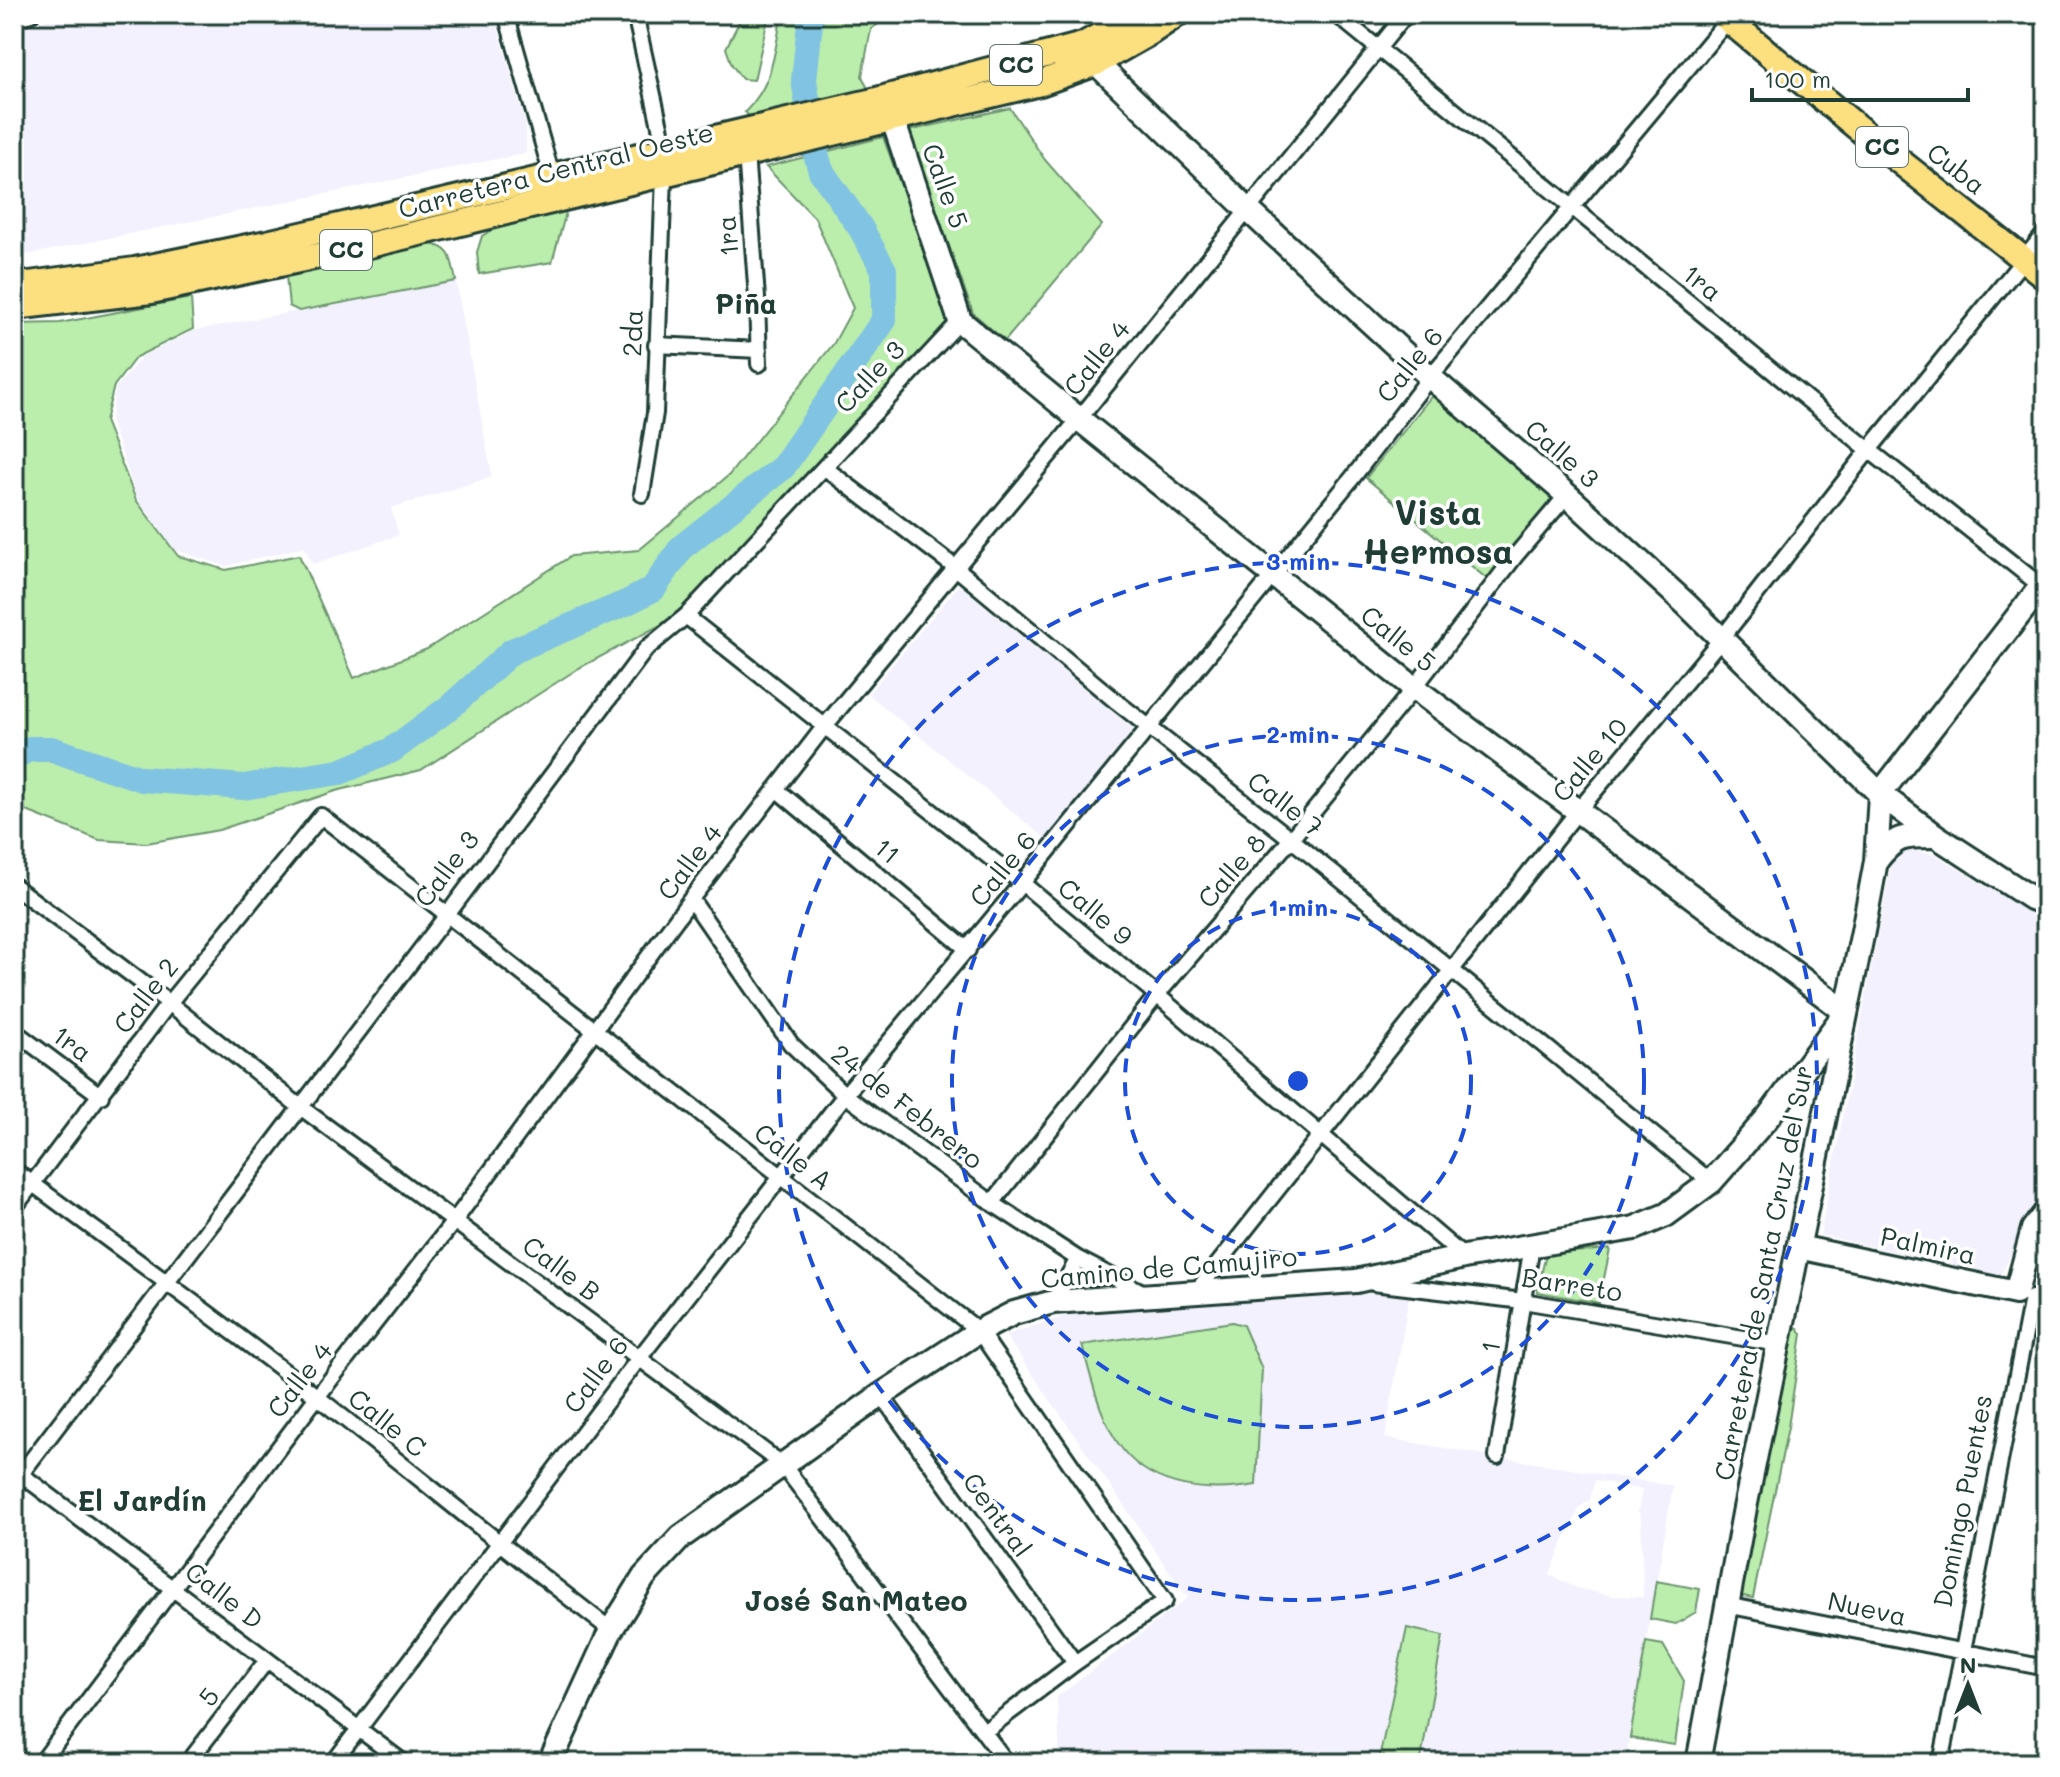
<svg xmlns="http://www.w3.org/2000/svg" width="2060" height="1777" font-family="Mali,sans-serif">
  <style>
    .built { fill: #f3f1fd; fill-rule: evenodd }
    .green { fill: #bbedac; stroke: #6d9570; stroke-width: 2 }
    .lines { fill: none; stroke-linecap: round; stroke-linejoin: round }
    .river { stroke: #81c3e2; stroke-width: 26 }
    .street-casing { stroke: #1f3d34; stroke-width: 20 }
    .secondary-casing { stroke: #1f3d34; stroke-width: 28 }
    .primary-casing { stroke: #1f3d34; stroke-width: 30 }
    .street { stroke: #fff; stroke-width: 14 }
    .secondary { stroke: #fff; stroke-width: 22 }
    .primary { stroke: #fce080; stroke-width: 24 }
    .ring { fill: none; stroke: #1d4ed8; stroke-width: 4; stroke-dasharray: 14 10 }
    .labels { text-anchor: middle; stroke-width: 7; stroke-linejoin: round; paint-order: stroke }
    .shield { fill: #fff; stroke: #627771; stroke-width: 2 }
    .shield-label { font-size: 24px; font-weight: bold; fill: #1f3d34 }
    .street-label { font-size: 26px; fill: #1f3d34; stroke: #fff }
    .neighbourhood-label { font-size: 28px; font-weight: bold; fill: #1f3d34; stroke: #fff }
    .district-label { font-size: 34px; font-weight: bold; fill: #1f3d34; stroke: #fff }
    .centre { fill: #1d4ed8; stroke: #fff; stroke-width: 4 }
    .ring-label { font-size: 24px; text-anchor: middle; font-weight: bold; fill: #1d4ed8; stroke: #fff; stroke-width: 7; stroke-linejoin: round; paint-order: stroke }
  </style>
  <rect width="100%" height="100%" fill="#fff"/>
  <filter id="ink" filterUnits="userSpaceOnUse"><feTurbulence type="fractalNoise" baseFrequency=".0125" numOctaves="2"/><feDisplacementMap in="SourceGraphic" scale="16" xChannelSelector="R" yChannelSelector="G"/><feConvolveMatrix kernelMatrix="1 2 1 2 8 2 1 2 1" color-interpolation-filters="sRGB"/></filter>
  <g filter="url(#ink)">
    <path class="built" d="M66 14H494L526 126V153L26 255 14 211V29Z
      M456 281 492 477 391 508 399 535 313 564 304 547 226 566 175 550 137 498 110 420 116 388 142 356 196 330Z
      M959 585 1133 729 1047 840 868 694Z
      M1911 851 1934 854 2027 912 2046 916V1199L2026 1224 2001 1275 1820 1235 1891 866 1898 855Z
      M1410 1291 1385 1438 1673 1486 1625 1763H1060L1057 1697 1188 1598 1005 1335 1075 1313ZM1595 1480 1642 1490 1638 1510 1641 1519 1643 1597 1613 1596 1577 1588 1549 1575 1580 1507 1590 1500Z"/>
    <path class="green" d="M743 14H769L754 80 742 79 732 65 726 48Z
      M782 14H893L871 29 862 76 868 89 749 116 745 112C774 83 774 53 782 14Z
      M1010 108 1045 160 1102 225 1005 341 973 313 908 131Z
      M883 137 950 318 825 465 670 620 579 668 421 770 336 791 219 830 147 843 99 840 14 806V324L60 323 191 298 193 329 136 357 114 386 105 421 136 500 178 556 226 570 299 555 354 678 427 649 571 556 639 550 729 475 834 343 853 308 815 218 766 167Z
      M567 209 552 262 479 274 477 252 482 236 492 230Z
      M429 244C453 247 451 260 456 281L299 311 289 306 286 276 290 273Z
      M1434 393 1553 497 1487 579 1366 478Z
      M1610 1249 1599 1303 1537 1292 1546 1254Z
      M1232 1322 1243 1325 1262 1369 1256 1485C1210 1493 1154 1489 1123 1450 1100 1421 1092 1380 1082 1345Z
      M1793 1327 1798 1328 1802 1334 1788 1427 1753 1598 1738 1595 1790 1329Z
      M1656 1581 1700 1589 1696 1612 1676 1624 1650 1619Z
      M1407 1628 1443 1636 1421 1759H1379Z
      M1646 1642 1663 1645 1684 1681 1675 1745 1630 1738Z"/>
    <g class="lines">
      <path class="river" d="M14 757 29 749H51L142 779 243 787 340 772 392 750 450 707 512 651 626 603 653 589 682 547 783 467 884 320V270L860 227 821 171 816 154 804 80 811 14"/>
      <g class="street-casing">
        <path id="street" d="M506 14 554 183
          M635 14 665 149 655 413 642 494
          M1336 14 1869 450 2041 586
          M14 19 31 14
          M746 153 757 298 759 364
          M656 345 759 350
          M825 468 956 568 1117 702 1291 839 1711 1182
          M686 616 1022 883 1157 995 1464 1257
          M776 789 968 950
          M14 886 169 1003 299 1106 783 1465 1007 1763
          M691 899 791 1044 845 1095 992 1203 1078 1259 1146 1294
          M14 1031 101 1096
          M14 1170C115 1245 217 1318 316 1396 414 1473 511 1554 611 1630
          M992 1203 1157 995 1291 839 1414 688 1516 555 1567 495
          M14 1208 169 1003 321 816 979 1331 1165 1601 1075 1663 985 1731
          M1373 1283 1523 1301 1779 1344
          M1195 1293 1578 811 1722 638 1869 450 2046 232
          M1053 1302 1078 1259
          M881 1395 1075 1663
          M1497 1456 1532 1246
          M14 1469 404 1763
          M14 1483 447 915 646 649 686 616 960 321
          M1726 1605 2046 1668
          M14 1758 21 1763
          M41 1763 317 1397 455 1220 691 899 824 727 1079 419 1406 14
          M188 1763 267 1660
          M333 1763 640 1357 845 1095 1022 883 1353 477 1430 377 1733 14
          M1941 1763 2032 1298"/>
      </g>
      <g class="secondary-casing">
        <path id="secondary" d="M1096 63 1247 209 1430 377 1567 495 1686 604 1880 794 1936 836 2031 898 2046 903
          M887 102 960 321 1079 419 1414 688 1846 1012
          M1880 794 2046 580
          M1876 861C1896 835 1903 836 1936 836
          M1798 1247 2016 1293 2033 1229 2046 1212
          M550 1763 611 1630 644 1577 681 1537 881 1395 979 1331 1014 1313 1053 1302 1356 1281 1464 1257 1635 1228 1666 1215 1711 1182 1768 1117 1846 1012
          M1698 1763 1745 1508 1863 931 1876 861 1880 794"/>
      </g>
      <g class="primary-casing">
        <path id="primary" d="M1721 14 1869 137 2046 277
          M14 286 135 270 267 243 869 102 1083 45 1139 14
          M14 307 151 291 361 247 1040 83 1096 63 1149 33 1177 14"/>
      </g>
      <use href="#street" class="street"/>
      <use href="#secondary" class="secondary"/>
      <use href="#primary" class="primary"/>
    </g>
  </g>
  <g class="ring">
    <circle cx="1298" cy="1081" r="173"/>
    <circle cx="1298" cy="1081" r="346"/>
    <circle cx="1298" cy="1081" r="519"/>
  </g>
  <g class="labels">
    <g class="shield">
      <rect x="990" y="45" width="52" height="40" rx="6"/>
      <rect x="1856" y="127" width="52" height="40" rx="6"/>
      <rect x="320" y="230" width="52" height="40" rx="6"/>
    </g>
    <g class="shield-label">
      <text x="1016" y="73">CC</text>
      <text x="1882" y="155">CC</text>
      <text x="346" y="258">CC</text>
    </g>
    <g class="street-label">
      <text transform="translate(1956 169) rotate(38)" y="9">Cuba</text>
      <text transform="translate(556 171) rotate(-14)" y="9">Carretera Central Oeste</text>
      <text transform="translate(945 186) rotate(70)" y="9">Calle 5</text>
      <text transform="translate(728 236) rotate(-95)" y="9">1ra</text>
      <text transform="translate(1702 283) rotate(39)" y="9">1ra</text>
      <text transform="translate(633 333) rotate(-88)" y="9">2da</text>
      <text transform="translate(1097 358) rotate(-51)" y="9">Calle 4</text>
      <text transform="translate(1410 365) rotate(-51)" y="9">Calle 6</text>
      <text transform="translate(870 377) rotate(-47)" y="9">Calle 3</text>
      <text transform="translate(1562 454) rotate(41)" y="9">Calle 3</text>
      <text transform="translate(1398 639) rotate(39)" y="9">Calle 5</text>
      <text transform="translate(1590 760) rotate(-50)" y="9">Calle 10</text>
      <text transform="translate(1285 804) rotate(38)" y="9">Calle 7</text>
      <text transform="translate(887 851) rotate(40)" y="9">11</text>
      <text transform="translate(690 862) rotate(-53)" y="9">Calle 4</text>
      <text transform="translate(447 869) rotate(-53)" y="9">Calle 3</text>
      <text transform="translate(1003 869) rotate(-51)" y="9">Calle 6</text>
      <text transform="translate(1232 871) rotate(-49)" y="9">Calle 8</text>
      <text transform="translate(1095 912) rotate(40)" y="9">Calle 9</text>
      <text transform="translate(146 996) rotate(-52)" y="9">Calle 2</text>
      <text transform="translate(72 1044) rotate(37)" y="9">1ra</text>
      <text transform="translate(907 1107) rotate(38)" y="9">24 de Febrero</text>
      <text transform="translate(793 1157) rotate(38)" y="9">Calle A</text>
      <text transform="translate(1928 1246) rotate(12)" y="9">Palmira</text>
      <text transform="translate(1169 1268) rotate(-5)" y="9">Camino de Camujiro</text>
      <text transform="translate(561 1269) rotate(37)" y="9">Calle B</text>
      <text transform="translate(1764 1273) rotate(-79)" y="9">Carretera de Santa Cruz del Sur</text>
      <text transform="translate(1572 1285) rotate(9)" y="9">Barreto</text>
      <text transform="translate(1491 1347) rotate(-80)" y="9">1</text>
      <text transform="translate(596 1375) rotate(-53)" y="9">Calle 6</text>
      <text transform="translate(300 1380) rotate(-52)" y="9">Calle 4</text>
      <text transform="translate(387 1423) rotate(39)" y="9">Calle C</text>
      <text transform="translate(1963 1501) rotate(-79)" y="9">Domingo Puentes</text>
      <text transform="translate(997 1515) rotate(54)" y="9">Central</text>
      <text transform="translate(224 1596) rotate(38)" y="9">Calle D</text>
      <text transform="translate(1867 1609) rotate(12)" y="9">Nueva</text>
      <text transform="translate(209 1697) rotate(-52)" y="9">5</text>
    </g>
    <g class="neighbourhood-label">
      <text x="746" y="314">Piña</text>
      <text x="142" y="1511">El Jardín</text>
      <text x="856" y="1611">José San Mateo</text>
    </g>
    <g class="district-label">
      <text x="1438" y="525">Vista<tspan x="1438" dy="39">Hermosa</tspan></text>
    </g>
  </g>
  <circle cx="1298" cy="1081" r="12" class="centre"/>
  <g class="ring-label">
    <text x="1298" y="570">3 min</text>
    <text x="1298" y="743">2 min</text>
    <text x="1298" y="916">1 min</text>
  </g>
  <rect width="2060" height="1777" fill="none" stroke="#fff" stroke-width="48"/>
  <rect x="24" y="24" width="2012" height="1729" fill="none" stroke="#1f3d34" stroke-width="3" filter="url(#ink)"/>
  <g transform="translate(1968 1685)" stroke="#ffffff" stroke-width="6" paint-order="stroke">
  <path d="M0-6L14 30L0 20L-14 30Z" fill="#1f3d34"/>
  <text y="-12" font-size="22" font-weight="bold" text-anchor="middle" fill="#1f3d34">N</text>
  </g>
  <path d="M1752 88v12h216v-12" fill="none" stroke="#1f3d34" stroke-width="4"/>
  <text x="1764" y="88" font-size="24" fill="#1f3d34" stroke="#ffffff" stroke-width="6" paint-order="stroke">100 m</text>
</svg>
